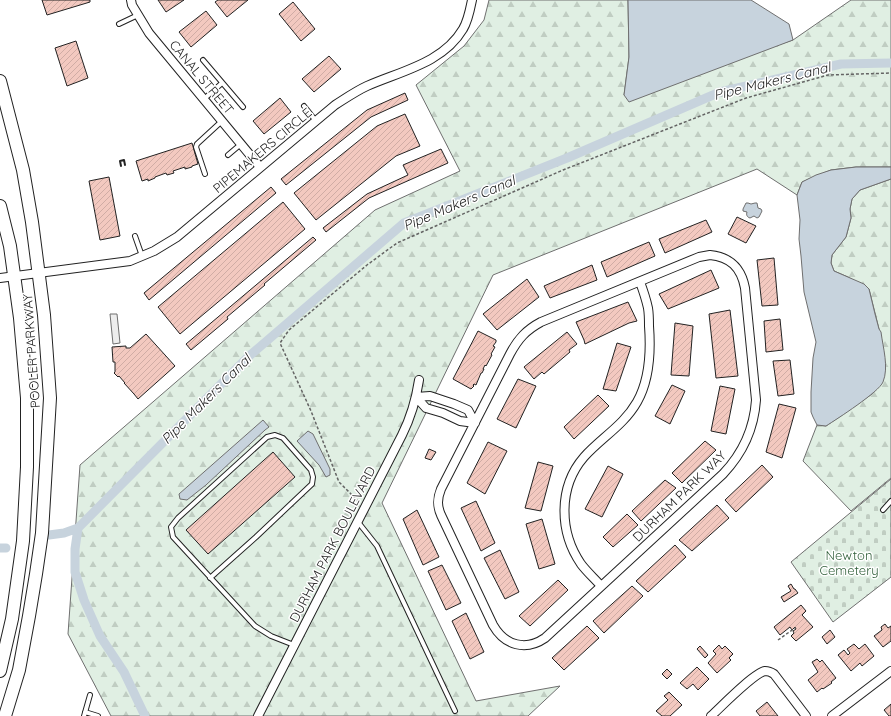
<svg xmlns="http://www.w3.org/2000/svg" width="891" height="716" font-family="Quicksand,sans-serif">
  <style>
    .forest { fill: url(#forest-firs); stroke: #6f6f6f }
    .cemetery { fill: url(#cemetery-stones); stroke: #6f6f6f }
    .parking { fill: #ededed; stroke: #6f6f6f }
    .water { fill: #c7d3dd; stroke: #6f6f6f }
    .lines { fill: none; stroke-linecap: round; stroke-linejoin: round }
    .canal { stroke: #c7d3dd; stroke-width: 9 }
    .building { fill: url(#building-hatch); stroke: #222 }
    .lane-casing { stroke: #222; stroke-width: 6 }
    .street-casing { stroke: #222; stroke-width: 10 }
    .primary-casing { stroke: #222; stroke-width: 14 }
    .path { stroke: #646464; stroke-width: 1.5; stroke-dasharray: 3 2; stroke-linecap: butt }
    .lane { stroke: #fff; stroke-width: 4 }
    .street { stroke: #fff; stroke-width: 8 }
    .primary { stroke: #fff; stroke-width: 12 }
    .wall { stroke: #222; stroke-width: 2 }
    .labels { text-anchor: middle; stroke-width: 3; stroke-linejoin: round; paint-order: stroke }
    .street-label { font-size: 13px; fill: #222; stroke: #fff }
    .park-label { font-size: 13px; fill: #2f5e38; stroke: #fff }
    .water-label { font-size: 14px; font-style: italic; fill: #222; stroke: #fff }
  </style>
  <defs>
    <pattern id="forest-firs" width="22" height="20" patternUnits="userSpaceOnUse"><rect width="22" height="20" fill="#e0efe3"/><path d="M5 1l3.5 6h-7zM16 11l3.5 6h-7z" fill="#c0cdc2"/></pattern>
    <pattern id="cemetery-stones" width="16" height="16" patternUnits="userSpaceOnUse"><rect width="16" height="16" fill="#e0efe3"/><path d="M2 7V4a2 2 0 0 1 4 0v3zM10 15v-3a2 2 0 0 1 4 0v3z" fill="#c0cdc2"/></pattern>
    <pattern id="building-hatch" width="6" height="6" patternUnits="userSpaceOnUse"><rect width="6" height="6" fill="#f3c9c0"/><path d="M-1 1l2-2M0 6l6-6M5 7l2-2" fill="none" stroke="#d0aca5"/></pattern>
  </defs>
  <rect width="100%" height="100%" fill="#fff"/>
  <path class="forest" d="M489 0H628L629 57 624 95 793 40 851 0H891V167H856L831 170 802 182 797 195 757 169 493 275 382 503 476 701 560 686 528 716H111L68 634 80 465 375 210 460 171 416 85 464 46 484 20Z
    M891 179V478L851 511 803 461 817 425 826 426 872 394 879 329 869 289 848 277 834 271 831 263 832 255 846 237 851 218 850 209 852 199 860 190Z"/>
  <path class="cemetery" d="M891 479V577L833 622 791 562Z"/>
  <path class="parking" d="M110 314H117L120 343 113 344Z"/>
  <path class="water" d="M628 0H751L789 24 793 40 629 102 624 95 629 57Z
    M856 167H891V179L860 190 852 199 850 209 851 218 846 237 832 255 831 263 834 271 864 284 869 289 875 314 879 329 881 332C883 348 889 367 883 382 879 392 837 419 826 426L817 425 813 417 811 412V392L813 358 816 342 804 292 801 256 799 239 800 220 797 195 802 182 816 175 831 170Z
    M746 203H748L751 204 755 203H757L758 208 761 209 762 211 759 217 757 218 754 216 750 218C747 217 746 215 747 212L743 211V209Z
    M263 420 269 427 265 430 206 485 187 500 180 499 179 494Z
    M308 431 313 434 330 469V475L326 477 319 465 297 441Z"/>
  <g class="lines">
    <path class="canal" d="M78 528 75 549V572L84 600 100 636 124 672 145 716
      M49 535 64 533 78 528 248 357 404 223 567 158 720 92 841 64 891 63
      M0 548H6"/>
  </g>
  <path class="building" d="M42 0H90V2L47 15Z
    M158 0H184L166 12Z
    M218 0H248L227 17 215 2Z
    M293 2 315 29 301 41 279 14Z
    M206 11 217 25 191 47 179 32Z
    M76 41 88 78 67 86 55 48Z
    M329 56 341 69 314 92 302 79Z
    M405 93 408 100 371 117 286 185 281 179 367 110Z
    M280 98 291 112 264 134 253 121Z
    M405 114 420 146 396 156 316 220 294 193 377 126Z
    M192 143 198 164 192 166V167L185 169V167L173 171 174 173 167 175 166 173 155 177V178L148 181V179L142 181 136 161Z
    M441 149 448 163 369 198 326 232 323 228 367 194 408 175 403 165Z
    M109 177 120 236 100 240 89 181Z
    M271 187 276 193 149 300 144 293Z
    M283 202 305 229 180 334 158 307Z
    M737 217 756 226 746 243 728 234Z
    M706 220 712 232 665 253 659 239Z
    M313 237 316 240 264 284 265 285 227 317 228 319 191 350 186 344Z
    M649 242 655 256 607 277 601 262Z
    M774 258 778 305 762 306 757 260Z
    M592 265 597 280 550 298 544 286Z
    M711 270 719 288 668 309 659 294Z
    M527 279 539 297 497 330 483 314Z
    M628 302 637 321 629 323 585 344 584 340 576 322Z
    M730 310 738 376 716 378 709 314Z
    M780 319 783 350 766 352 764 321Z
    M675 323 693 326 689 376 671 375Z
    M478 331 496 340V342L493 346 495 347 491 354 492 355 486 366 485 365 483 369H484L482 373H481L476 385 474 384 473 385 474 386 471 389 453 379Z
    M567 332 577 344 569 350 570 352 544 374 542 372 534 379 524 367Z
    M146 334 175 366 138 399 134 394 124 383H125L119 376 118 377 114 373 115 372V362H113L112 347 126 346V348H130Z
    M617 343 631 347 616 391 603 389Z
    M790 360 794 394 778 396 773 361Z
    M518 379 536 386 516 428 497 419Z
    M672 385 685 391 670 424 655 416Z
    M720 386 735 389 726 434 711 431Z
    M598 395 609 406 574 439 564 427Z
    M779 404 796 408 782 458 766 452Z
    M705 441 716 450 682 483 672 473Z
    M488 442 507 451 485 494 467 483Z
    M429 449 436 452 431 460 425 458Z
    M273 452 295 477 208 554 186 530Z
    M538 462 553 466 541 511 525 508Z
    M762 465 773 477 736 512 725 500Z
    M608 466 623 474 602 517 585 509Z
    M665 480 676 488 641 521 632 511Z
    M476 501 495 543 481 551 461 508Z
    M717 505 729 518 692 551 679 540Z
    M417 510 439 557 423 565 403 519Z
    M627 514 638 525 613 547 603 537Z
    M542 519 555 564 539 569 526 524Z
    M675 545 686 557 648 592 636 581Z
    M500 550 519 592 505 599 484 558Z
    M442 565 461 603 446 610 428 571Z
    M558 580 568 590 530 626 519 616Z
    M791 584 794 589H795L798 593 784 602 781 597 791 591 788 586Z
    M632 586 643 596 604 633 593 621Z
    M801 605 806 611 802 615 813 627 796 641 791 636 794 633 793 631 796 629 795 627 792 630 790 627 780 635 774 627Z
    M466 613 484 652 470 659 452 621Z
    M885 624 888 628 891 626V641L883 647 874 636 882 630 881 627Z
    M587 626 599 638 564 670 552 658Z
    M830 630 835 637 827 644 822 637Z
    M854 644 859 649 865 644 874 656 862 666 860 663 851 671 838 655 844 650 848 655 850 653 847 649Z
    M719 645 722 649 725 646 733 654 729 658 731 660 717 673 708 663 716 654 713 651Z
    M700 646 708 655 705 658 697 649Z
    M817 659 820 662 822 660 836 678 831 682 832 683 823 689 822 688 817 692 808 680 818 672 812 662Z
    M697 667 709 679 698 690 693 684 687 689 680 683Z
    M667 669 672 674 667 679 662 674Z
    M669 692 682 705 670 716H662L656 711 668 700 664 696Z
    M767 702 778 716H760L756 711Z
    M891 704V716H889L884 710Z"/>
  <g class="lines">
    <g class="lane-casing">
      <path id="lane" d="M119 24 138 15
        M203 60 243 107
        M204 99 222 83
        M304 106 316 121
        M228 155 241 144
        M205 174 196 147 197 144 222 121
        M135 236 142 256
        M883 510 891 501
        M358 522 377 546 455 711
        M210 578 256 537 312 484 313 477 311 470 283 438 275 435 267 437 178 518 171 527 173 537 255 626 271 636 294 645
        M85 712 98 716
        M84 716 90 695"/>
    </g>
    <g class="street-casing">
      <path id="street" d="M131 0 132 5 149 33 260 167
        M710 255C730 257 741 267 745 288L756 400C754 429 742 454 723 474L545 638C526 651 505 646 493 625L441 515C437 506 437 499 441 489L510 354C518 339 526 330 541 322L699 257Z
        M0 278 130 261 154 251 177 237 335 105C346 98 356 91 367 86 401 71 443 63 463 29 468 21 470 10 472 0
        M416 397 430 396 454 404 468 410 475 423
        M416 397 426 408 443 413 460 421 475 423
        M601 586C595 579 587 572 581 564 559 532 558 487 584 457 601 438 624 425 637 402 650 379 651 352 649 326 649 320 649 314 648 308 646 299 643 290 640 282
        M258 716 402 435C411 417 416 400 419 380
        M711 716C721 707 754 673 765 671 769 671 771 672 774 674L806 716
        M832 716 891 671"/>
    </g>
    <g class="primary-casing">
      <path id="primary" d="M0 81 23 170 32 222 44 315 50 398 42 533 36 574 29 616 19 670 5 716
        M0 206 10 246 20 318 27 398V467L23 541 12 619 0 671"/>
    </g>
    <path class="path" d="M359 502 339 482 311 411 280 343 289 330 367 265 397 243 563 170 746 98 828 75 891 73
      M778 640 795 628"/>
    <use href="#lane" class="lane"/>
    <use href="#street" class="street"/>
    <use href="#primary" class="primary"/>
    <path class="wall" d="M121 166 120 161 124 160 125 165"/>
  </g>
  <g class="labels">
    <g class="street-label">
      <text transform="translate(202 77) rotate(50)" y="5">CANAL STREET</text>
      <text transform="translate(262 150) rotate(-40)" y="5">PIPEMAKERS CIRCLE</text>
      <text transform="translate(31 351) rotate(-94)" y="5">POOLER PARKWAY</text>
      <text transform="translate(679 496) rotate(-44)" y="5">DURHAM PARK WAY</text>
      <text transform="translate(332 544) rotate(-63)" y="5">DURHAM PARK BOULEVARD</text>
    </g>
    <g class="park-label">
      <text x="849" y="560">Newton<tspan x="849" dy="15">Cemetery</tspan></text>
    </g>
    <g class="water-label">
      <text transform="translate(772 81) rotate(-14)" y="5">Pipe Makers Canal</text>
      <text transform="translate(459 203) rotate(-23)" y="5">Pipe Makers Canal</text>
      <text transform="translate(206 399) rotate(-45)" y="5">Pipe Makers Canal</text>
    </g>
  </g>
</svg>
